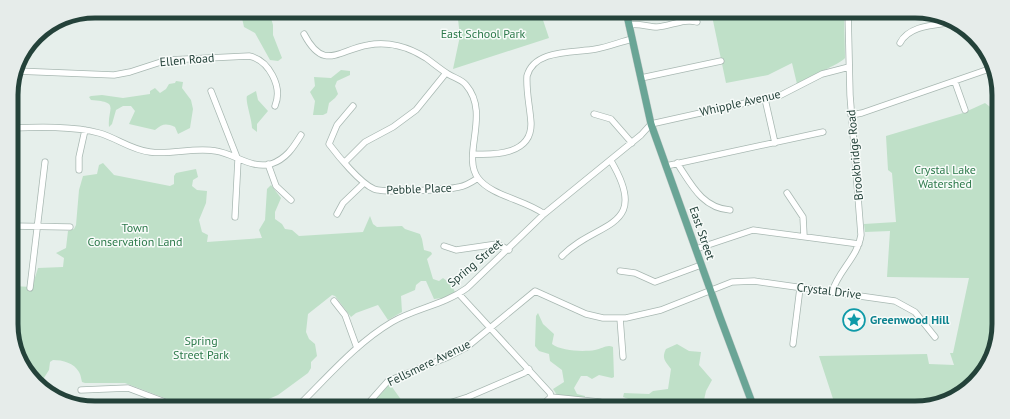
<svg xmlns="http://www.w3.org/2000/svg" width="1010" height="419" font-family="'PT Sans',sans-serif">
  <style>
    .green { fill: #bfe0c8 }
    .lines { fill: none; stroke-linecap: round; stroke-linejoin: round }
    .minor-casing { stroke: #a8b8b2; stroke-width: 7 }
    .major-casing { stroke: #c2cac8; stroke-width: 8 }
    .minor { stroke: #fff; stroke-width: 5.5 }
    .major { stroke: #6aa596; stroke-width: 7 }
    .labels { text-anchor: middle; stroke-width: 3; stroke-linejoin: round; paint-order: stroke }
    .park-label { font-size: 12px; fill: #2d7a4b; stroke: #f7fbf9 }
    .street-label { font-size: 12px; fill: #24423a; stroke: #f7fbf9 }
    .culture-label { font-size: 12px; font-weight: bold; fill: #0d838f; stroke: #f7fbf9; text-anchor: start }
    .rim { fill: none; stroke: #24423a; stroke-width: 5 }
  </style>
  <rect width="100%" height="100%" fill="#e6efeb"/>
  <path class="green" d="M221 11H269L273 25V35L282 58 278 61 270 60 255 33 244 27 242 18 222 13Z
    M457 11H540L549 38 453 69 460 36Z
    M711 11H844L845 58C842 63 805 79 797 84L792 63 768 75 726 83Z
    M341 70 350 71V75L337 81 335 86 338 94 335 98 329 103 327 113 323 115H313L315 101 310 92 315 86 314 77 331 78Z
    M176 81 183 82 182 88 191 100 193 109 190 128 178 134 175 127C165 123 163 124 155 130L129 124 135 111 131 106H123L116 110 112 124 109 127C107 108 121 102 91 100L89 97 91 96 102 95 123 98 150 94V91L155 88 160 93 166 89 169 84 175 83Z
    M256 91 258 100 268 111 257 124V132L252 128C252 119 245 101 247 96Z
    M985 103 998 113 999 325 993 356 962 394 921 408H836L819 356 927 354 929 364 954 365 950 353H953L969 278 887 277 890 231 865 232 864 224 896 222 892 173 888 170 886 136 963 113Z
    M103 163 114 175 170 186 174 184V176L176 173 196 169 198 177 193 180 192 186 197 190 207 191 206 203 199 220 202 232 208 235 207 242 262 238 259 230 265 220 267 189 271 185 281 198 275 212V219L282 224 285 229 292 230 299 236 363 232 370 216 373 224 377 227 402 226 405 229 420 234 422 239 424 250 431 252 432 254 427 259 433 279 439 281 443 278 451 284 455 292 443 298 434 299 426 281H421L416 285 415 290 401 296 402 312 388 320 378 305 356 313 351 317 335 296 332 295 308 314 306 332 309 339 315 344 317 356 311 362V368L308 373 278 395 264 401 258 408H191L125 383H85L82 382C81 379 81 375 79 372 74 363 63 360 53 360L50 362 49 370 40 384 28 375 12 336V286L32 287 38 268 63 267 64 258 56 253 66 248 68 231 74 229 76 225 79 190 83 176 97 174 99 165Z
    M538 313 543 324 554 334 552 344C561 351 583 352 595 350 602 349 607 344 613 347L614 377 612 378 599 375 592 379 587 376H581L574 388 577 394 585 396V398L557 395 553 389 564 382 562 370 550 361 549 354 539 351 535 346 536 316Z
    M677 344 689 351 701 352 699 365 712 380 706 391 704 400 718 406 730 408H638L631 400 623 397 624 393 649 394 653 391 668 389 671 369C666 362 661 359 666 349Z
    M389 385 392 387 407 408H373L376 399Z
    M149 401 156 402 157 408H146Z"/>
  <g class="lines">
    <g class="minor-casing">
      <path id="minor" d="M629 25C639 23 648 27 657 27 671 26 684 18 697 22
        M304 34C324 72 338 50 368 45 388 41 409 47 426 58 433 63 440 69 448 74 454 78 461 79 466 85 491 114 461 155 478 178 491 196 526 200 544 214
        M900 43C909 25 936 25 953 22
        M16 71 114 75 130 72 167 60 249 56C269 60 283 87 275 106
        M641 78 721 61
        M955 82 965 110
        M211 91 238 160 235 217
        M765 99 775 143
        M353 106 337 125 329 144C338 156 360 183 374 189 383 193 447 190 459 187 466 186 472 182 478 178
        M594 114 611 119 632 143
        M851 115 862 113 992 68
        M11 128C38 127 74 126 99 133 117 138 131 150 150 152 172 155 194 147 216 151 235 154 251 169 271 164 286 159 293 148 301 135
        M474 154C496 155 532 154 531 123 530 107 526 92 527 76 534 49 574 53 596 49 608 47 620 42 632 39
        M345 162 365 142 393 127 416 110 446 73
        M677 163C691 184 702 208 730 210
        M268 164 276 186 291 200
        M666 166 823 132
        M79 170V157L85 130
        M787 193 803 217 804 236
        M337 214 343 203 364 183
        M12 226 70 227
        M444 246 456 250 497 244 509 250
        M696 249 753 230 859 244
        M562 256C595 221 652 230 611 161
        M620 271 635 273 655 282 701 265
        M30 288 45 162
        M832 292C838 271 858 257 861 235L850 95 848 11
        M459 294 550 393 551 397
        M334 301 345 315 357 348
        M620 318 623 357
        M793 344 800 288
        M81 390 128 388 181 408
        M551 397 600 402 614 408
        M296 408C327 378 355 344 392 322 416 308 444 305 467 288L544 214 641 135 651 124 781 95 822 74 849 67
        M364 408 388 381 448 357 467 347 535 291 586 314 603 318H626L661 310 732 282 754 281 895 301 915 312 935 337
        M434 408 468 397 524 373 529 369
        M539 408 551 397"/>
    </g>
    <g class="major-casing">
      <path id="major" d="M626 11 651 124 720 317 754 408"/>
    </g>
    <use href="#minor" class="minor"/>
    <use href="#major" class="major"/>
  </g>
  <defs>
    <g id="sight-ring" transform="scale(1.15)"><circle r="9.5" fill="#f7fbf9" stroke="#0f9aa8" stroke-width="1.5"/><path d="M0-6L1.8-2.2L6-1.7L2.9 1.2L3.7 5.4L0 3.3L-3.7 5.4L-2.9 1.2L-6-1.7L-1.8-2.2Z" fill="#0f9aa8"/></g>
  </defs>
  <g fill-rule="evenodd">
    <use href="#sight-ring" x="854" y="320"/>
  </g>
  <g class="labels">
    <g class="park-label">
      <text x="483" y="38">East School Park</text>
      <text x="945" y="174">Crystal Lake<tspan x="945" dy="14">Watershed</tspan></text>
      <text x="135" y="232">Town<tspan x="135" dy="14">Conservation Land</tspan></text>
      <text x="201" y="345">Spring<tspan x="201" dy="14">Street Park</tspan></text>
    </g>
    <g class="street-label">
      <text transform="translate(187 60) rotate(-5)" y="4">Ellen Road</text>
      <text transform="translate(740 103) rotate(-13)" y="4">Whipple Avenue</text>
      <text transform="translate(855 155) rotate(-95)" y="4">Brookbridge Road</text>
      <text transform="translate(419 189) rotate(-2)" y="4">Pebble Place</text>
      <text transform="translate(702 233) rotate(71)" y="4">East Street</text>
      <text transform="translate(475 263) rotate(-40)" y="4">Spring Street</text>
      <text transform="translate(829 291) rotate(7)" y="4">Crystal Drive</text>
      <text transform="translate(429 363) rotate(-26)" y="4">Fellsmere Avenue</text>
    </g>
    <g class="culture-label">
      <text x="870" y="324">Greenwood Hill</text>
    </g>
  </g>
  <path d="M0 0H1010V419H0ZM95 18H915A77 77 0 0 1 992 95V324A77 77 0 0 1 915 401H95A77 77 0 0 1 18 324V95A77 77 0 0 1 95 18Z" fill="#e6ecea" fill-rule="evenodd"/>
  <path class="rim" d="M95 18H915A77 77 0 0 1 992 95V324A77 77 0 0 1 915 401H95A77 77 0 0 1 18 324V95A77 77 0 0 1 95 18Z"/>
</svg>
